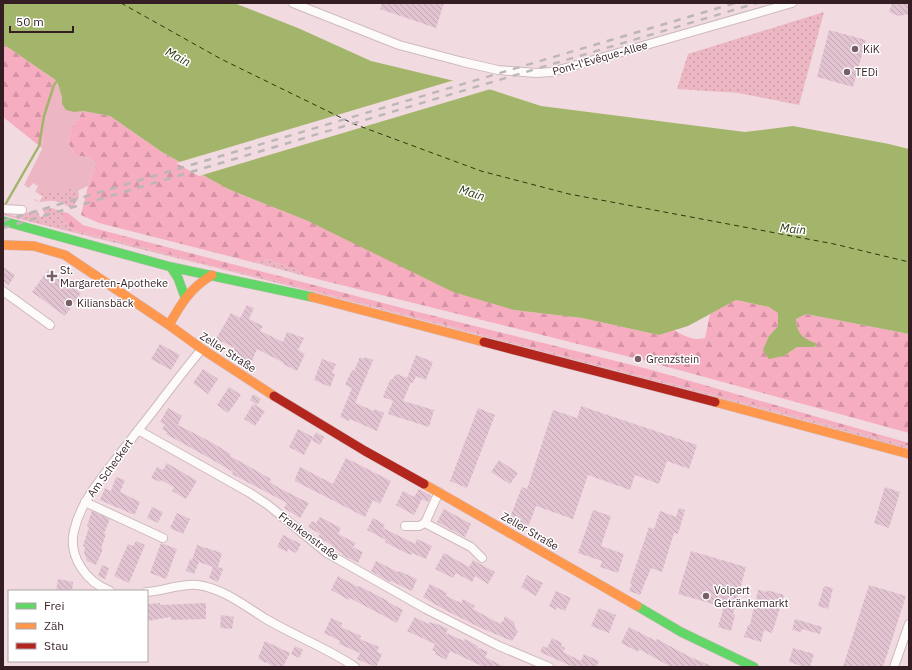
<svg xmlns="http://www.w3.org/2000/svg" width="912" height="670" font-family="'IBM Plex Sans',sans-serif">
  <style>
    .grass { fill: url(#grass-dots) }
    .forest { fill: url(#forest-firs) }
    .park { fill: #ecb7c3 }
    .water { fill: #a3b56a }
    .pier { fill: #f1dbe0 }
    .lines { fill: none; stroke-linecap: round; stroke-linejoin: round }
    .stream { stroke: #a3b56a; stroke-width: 2.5 }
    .ferry { stroke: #2b390d; stroke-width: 1; stroke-dasharray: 5 4; stroke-linecap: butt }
    .building { fill: url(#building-back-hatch) }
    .street-casing { stroke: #ceb9be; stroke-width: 10 }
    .fast-casing { stroke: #ceb9be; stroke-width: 10 }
    .slow-casing { stroke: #ceb9be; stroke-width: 10 }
    .jam-casing { stroke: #ceb9be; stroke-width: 10 }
    .street { stroke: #fdfafa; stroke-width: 8 }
    .fast { stroke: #63d668; stroke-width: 9 }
    .slow { stroke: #ff974d; stroke-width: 9 }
    .jam { stroke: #b3261e; stroke-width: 9 }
    .rail { stroke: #bdb6b8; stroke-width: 2.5; stroke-dasharray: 7 7; stroke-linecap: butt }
    .poi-dot { fill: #766065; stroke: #fff; stroke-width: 1.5 }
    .labels { text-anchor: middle; stroke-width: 3; stroke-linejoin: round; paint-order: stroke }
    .poi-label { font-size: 11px; fill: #341e23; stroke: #fff; text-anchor: start }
    .street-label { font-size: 11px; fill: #341e23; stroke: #fff }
    .water-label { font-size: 12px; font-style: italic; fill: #2b390d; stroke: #fff }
  </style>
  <defs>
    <pattern id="grass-dots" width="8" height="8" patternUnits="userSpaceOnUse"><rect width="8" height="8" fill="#ecb7c3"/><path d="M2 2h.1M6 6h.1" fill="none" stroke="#cb9da7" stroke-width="1.8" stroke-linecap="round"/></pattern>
    <pattern id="forest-firs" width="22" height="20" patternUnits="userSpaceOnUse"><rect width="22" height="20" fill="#f6adc0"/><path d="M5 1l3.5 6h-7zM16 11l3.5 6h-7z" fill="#d494a5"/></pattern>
    <pattern id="building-back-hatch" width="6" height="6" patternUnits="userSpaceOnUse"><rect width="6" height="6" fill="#e1c3d1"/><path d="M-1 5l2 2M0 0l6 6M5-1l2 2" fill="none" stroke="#c2a7b3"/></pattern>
  </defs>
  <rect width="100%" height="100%" fill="#f1dbe0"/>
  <path class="grass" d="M824 12 799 105 739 93 677 89 688 54Z
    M75 184C82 195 78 199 72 209 66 205 60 201 53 201 46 200 41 204 34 200L35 199 39 202 43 196 38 194 40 191 67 187Z
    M42 208H52L63 212V220L75 231 115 240 216 267 262 277 877 437 909 446V449L773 412 310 291 3 215V213L15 216 37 210 40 217 45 215Z
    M268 259C280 265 294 266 305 276L252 262 264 261Z"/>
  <path class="forest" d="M3 44 57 81 54 85 44 116 42 148 3 117Z
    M83 111 110 116 162 152 228 189 308 221 514 310 582 318 659 335 674 330C685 336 692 341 705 338L710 314 736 300 769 307 778 312V326L769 336 784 356 797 347H814L817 344C803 339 797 335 796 319L806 314 909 334V433L646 361 305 276C294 266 280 265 268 259L264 261 252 262 99 223 81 215 88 186 96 164 90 158 75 155 68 143 71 129Z
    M63 212 68 213 83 225 101 230 410 310 648 369 909 443V446L877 437 262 277 216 267 115 240 75 231 63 220Z"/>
  <path class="park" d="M57 81 62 97 83 111 71 129 68 143 75 155 90 158 96 164 88 186 79 190 67 187C61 193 55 196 47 191L41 194 35 192 38 186 33 183 29 188 24 185 42 149 44 116 54 85Z"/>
  <path class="water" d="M3 3H234L298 28 371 61 492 90 541 106 745 132 793 126 889 144 909 149V334L806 314 796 319C797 335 804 339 818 344L814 347H797L784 356 769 359 763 350 769 336 778 326V313L769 307 736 300 688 326 659 335 582 318 514 310 453 292 308 221 228 189 162 152 110 116 83 111 74 112 66 110 62 104V97L57 81 3 44Z"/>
  <path class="pier" d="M458 79 494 88 199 176 176 163Z"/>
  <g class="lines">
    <path class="stream" d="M5 205 39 146 44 116 54 85 57 81"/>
    <path class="ferry" d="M121 3 221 59 354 124 481 171 569 194 834 244 909 262"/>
  </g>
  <path class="building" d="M382 3H444L436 28 380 9Z
    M892 3H909V14L899 16 889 12Z
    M829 30 866 40 853 87 817 77Z
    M3 267 15 275 9 285 3 281Z
    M48 270 81 293 65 316 32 292Z
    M247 305 254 308 249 319 263 326 260 331 283 342 287 332 304 338 298 350 305 354 297 371 283 364 284 363 257 349 251 363 232 354 235 348 216 339 231 313 240 318Z
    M160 344 180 355 171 370 151 359Z
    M416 355 433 362 426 380 416 376 413 383 411 382 403 401 434 410 429 427 388 414 393 401 383 397 390 380H391L397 374 407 378Z
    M360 357 364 359 365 357 373 360 355 403 374 411 375 409 384 413 377 431 350 419 349 421 340 417 352 388 345 385 352 370 354 371Z
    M322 359 336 364 332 373 335 374 330 387 314 380Z
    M203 369 218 379 208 394 193 383Z
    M229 387 241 395 228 413 217 405Z
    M253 394 261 399 257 405 250 400Z
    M253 404 265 411 255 426 244 419Z
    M581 406 697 445 689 469 667 461 659 484 635 475 630 490 588 475 573 519 536 506 528 527 509 520 522 487 527 489 553 410 577 418Z
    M168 408 182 416 178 425 209 441 231 454 230 456 271 479 270 482 279 488 309 503 300 518 284 508 287 503 232 474 233 472 211 459 166 434 167 432 162 429 165 425 160 422Z
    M478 408 495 415 467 488 450 481Z
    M298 429 313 437 304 455 289 447Z
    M316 432 324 437 320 445 312 440Z
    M346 458 391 481 380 504 373 500 365 517 295 481V479L300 467 333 484Z
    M499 460 518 473 510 484 491 472Z
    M167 463 197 481 186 499 172 491 174 487 161 480 160 482 151 478 157 467 163 470Z
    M116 477 125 480 120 492 140 502 135 514H132L100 500 105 488 111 491Z
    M885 487 900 492 889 528 874 523Z
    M419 489 431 496 428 502 422 499 414 515 396 505 403 491 414 497Z
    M152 507 163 512 158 523 147 518Z
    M679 508 685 510 678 534 674 533 662 572 651 568 640 595 629 591 632 584 630 583 649 527 654 529 660 511 676 517Z
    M444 509 471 524 465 537 437 522Z
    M593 510 611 516 601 546 624 554 618 573 600 567 602 561 578 553Z
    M92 511 110 519 104 533 106 534 101 548 103 549 96 565 87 561 84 552 85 547 83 546 89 527 87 526Z
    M177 513 190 519 183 534 170 528Z
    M320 517 341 528 338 534 356 543 353 547 363 552 358 563 342 555 343 554 331 546 332 545 318 537 320 534 308 527 312 521 316 523Z
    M373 518 385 525 383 528 415 544 417 539 432 546 426 559 412 553 411 555 404 552 385 542 386 540 367 530Z
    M283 535 301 544 296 553 288 549 287 552 277 547Z
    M136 541 145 545 129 583 114 576 128 544 133 546Z
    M161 543 177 549 166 579 150 573Z
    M197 545 222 553 218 567 223 569 218 582 209 578 213 567 199 562 194 574 186 571 190 559 192 560Z
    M691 551 746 567 733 614 735 615 731 631 718 627 724 607 678 594Z
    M444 553 469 567 473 560 495 572 488 584 475 576 472 582 456 573 453 578 435 569Z
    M376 561 398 572 399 571 417 579 412 591 391 581 390 582 371 571Z
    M102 565 109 568 105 579 98 576Z
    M527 575 543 583 536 596 521 587Z
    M338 576 358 587 359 586 388 601V602L403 610 397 623 350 598 349 600 331 590Z
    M58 579 73 582 72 591H56Z
    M430 584 447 593 446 596 461 603 463 599 475 606 473 609 500 624 502 621 503 622 505 616 514 622 516 630 518 632 512 641 481 628 445 610 423 597Z
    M869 585 906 596 883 667H843Z
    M824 586 833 588 828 609 818 606Z
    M758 590 767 592V590L784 595 772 633 764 630 761 642 744 637 748 625H750Z
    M556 591 571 598 565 611 557 607 556 610 549 606Z
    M160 603V605L206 603V619L171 620V617L147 621V604Z
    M599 608 616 615 609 633 591 626Z
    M221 615 234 617 232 629 220 628Z
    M415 617 428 624 429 622 435 624V623L448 629 446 633 464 641 465 639 478 646 477 647 488 652 485 657 505 667H484L450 651 446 660 435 654 436 652 432 650 435 644 407 631Z
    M331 618 342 623 341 627 361 636 360 639 379 647 377 652 382 654 376 667 357 659 360 653 339 644 340 641 324 633Z
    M795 619 822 627 820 634 802 629 801 632 792 630Z
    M629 627 656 641 657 639 690 657 714 667H671L639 649 638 652 621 643Z
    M552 638 562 643 561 646 565 648 563 652 581 661 584 654 599 661 596 667H573L540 652 543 646 547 648Z
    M265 641 290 653 283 667H274L266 662 265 663 258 658Z
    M295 646 303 650 299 658 291 654Z
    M793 648 814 654 810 667H805L789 662Z"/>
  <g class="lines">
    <g class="street-casing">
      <path id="street" d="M293 3 399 45 463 62 498 70 536 73 552 72 792 3
        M3 209 22 210
        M3 291 50 325
        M138 430 250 493 268 505 327 553 426 609 499 646 549 667
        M85 502 163 538
        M425 523 471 547 482 558
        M405 526H419L425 523 439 492
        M110 591C86 582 68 556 74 531 80 504 97 484 113 463 126 446 138 430 151 414 167 393 184 370 202 349
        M147 592C164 591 181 583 198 585 224 589 245 606 266 619 295 636 327 648 355 667
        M894 667 909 624"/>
    </g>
    <g class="fast-casing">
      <path id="fast" d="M3 221 171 267 312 297
        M171 267 178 278 185 297
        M637 606 681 632 754 667"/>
    </g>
    <g class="slow-casing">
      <path id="slow" d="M3 245 34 246 65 255 169 325 202 349 274 396
        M312 297 484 342
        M169 325C181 304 190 288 212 275
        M715 402 909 454
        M424 484 637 606"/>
    </g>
    <g class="jam-casing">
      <path id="jam" d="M484 342 715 402
        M274 396 365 451 424 484"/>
    </g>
    <use href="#street" class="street"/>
    <use href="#fast" class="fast"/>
    <use href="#slow" class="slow"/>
    <use href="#jam" class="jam"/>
    <path class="rail" d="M3 221 735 3
      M3 228 757 3"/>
  </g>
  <g class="poi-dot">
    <circle cx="855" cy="49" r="4"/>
    <circle cx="847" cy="72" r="4"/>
    <path d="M50 270h4v4h4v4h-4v4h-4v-4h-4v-4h4z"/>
    <circle cx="69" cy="303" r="4"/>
    <circle cx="638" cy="359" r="4"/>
    <circle cx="706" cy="596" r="4"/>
  </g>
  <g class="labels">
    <g class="poi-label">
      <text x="863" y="53">KiK</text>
      <text x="855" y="76">TEDi</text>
      <text x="60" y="274">St.<tspan x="60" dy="13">Margareten-Apotheke</tspan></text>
      <text x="77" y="307">Kiliansbäck</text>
      <text x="646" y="363">Grenzstein</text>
      <text x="714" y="594">Volpert<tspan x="714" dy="13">Getränkemarkt</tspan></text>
    </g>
    <g class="street-label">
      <text transform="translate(600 58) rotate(-16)" y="4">Pont-l'Evêque-Allee</text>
      <text transform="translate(228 352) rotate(33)" y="4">Zeller Straße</text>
      <text transform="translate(110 468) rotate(-54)" y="4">Am Scheckert</text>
      <text transform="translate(530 531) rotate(30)" y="4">Zeller Straße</text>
      <text transform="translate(309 536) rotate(37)" y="4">Frankenstraße</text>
    </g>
    <g class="water-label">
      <text transform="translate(178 57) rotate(28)" y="4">Main</text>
      <text transform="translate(472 193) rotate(18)" y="4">Main</text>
      <text transform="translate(793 229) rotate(5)" y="4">Main</text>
    </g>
  </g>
  <rect width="912" height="670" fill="none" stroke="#341e23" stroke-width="8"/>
  <rect x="8" y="590" width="140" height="72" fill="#ffffff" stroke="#aea5a7"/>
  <rect x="16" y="603" width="20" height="6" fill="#63d668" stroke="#aea5a7"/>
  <text x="44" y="610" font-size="12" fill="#341e23">Frei</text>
  <rect x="16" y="623" width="20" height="6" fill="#ff974d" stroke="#aea5a7"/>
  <text x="44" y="630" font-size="12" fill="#341e23">Zäh</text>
  <rect x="16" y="643" width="20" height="6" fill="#b3261e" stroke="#aea5a7"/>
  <text x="44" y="650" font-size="12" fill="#341e23">Stau</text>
  <path d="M10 26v6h63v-6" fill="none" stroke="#341e23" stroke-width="2"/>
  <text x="16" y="26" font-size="12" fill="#341e23" stroke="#ffffff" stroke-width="3" paint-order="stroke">50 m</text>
</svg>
